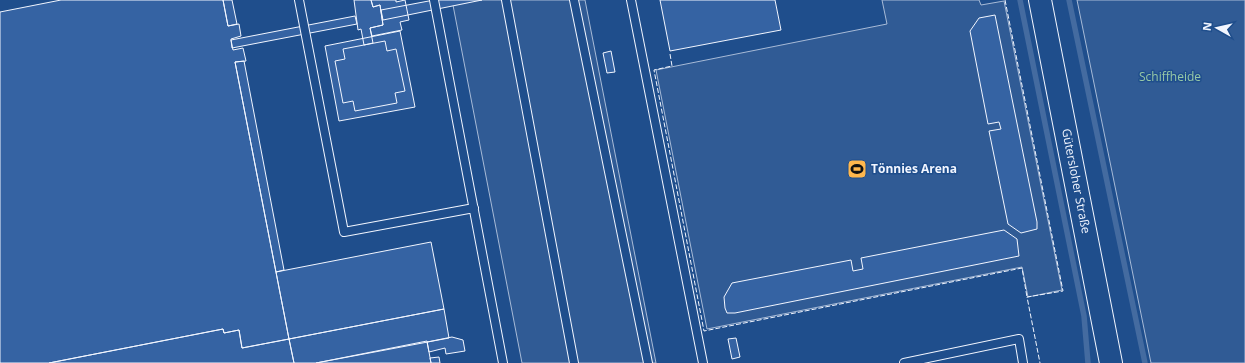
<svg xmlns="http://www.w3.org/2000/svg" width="1245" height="363" font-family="'Open Sans',sans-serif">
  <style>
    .built { fill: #305b95; stroke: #a8bbd7 }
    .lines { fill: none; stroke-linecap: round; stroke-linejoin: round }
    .stream { stroke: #446ba0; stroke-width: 5.5 }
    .building { fill: #3563a3; stroke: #f2f6ff }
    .service-casing { stroke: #f2f6ff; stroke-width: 10 }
    .secondary-casing { stroke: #f2f6ff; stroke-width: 24 }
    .service { stroke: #1f4e8c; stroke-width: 8 }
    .secondary { stroke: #1f4e8c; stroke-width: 22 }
    .fence { stroke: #f2f6ff; stroke-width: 1; stroke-dasharray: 5 2; stroke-linecap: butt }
    .labels { text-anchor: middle; stroke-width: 3; stroke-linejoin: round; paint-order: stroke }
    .park-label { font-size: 12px; fill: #97c8a6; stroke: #1f4e8c }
    .poi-label { font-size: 12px; font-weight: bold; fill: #f2f6ff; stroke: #1f4e8c; text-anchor: start }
    .street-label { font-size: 12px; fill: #f2f6ff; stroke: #1f4e8c }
  </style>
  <rect width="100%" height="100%" fill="#1f4e8c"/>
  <path class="built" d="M452 0H585L656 363H522Z
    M882 0H979L981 5 1004 1 1062 290 1028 297 1022 267 707 329 656 70 887 24Z
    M1077 0H1245V363H1151Z"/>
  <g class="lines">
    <path class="stream" d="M1020 0 1084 316 1088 363
      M1069 0 1145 363"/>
  </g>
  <path class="building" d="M61 0H223L228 26 239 24 241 36 231 39V40L233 50 243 48 246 61 235 62 289 339 242 348 239 330 224 333 223 329 49 363H0V12Z
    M223 0H232L237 24 228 26Z
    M354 0H371L373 7 380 5 383 25 370 28 373 43 364 45 361 29 358 30Z
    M371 0H396V2L405 0 409 20 400 22 402 30 372 36 370 28 383 25 380 5 373 7Z
    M434 0H482L383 20 381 10Z
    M660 0H775L781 30 670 51Z
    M995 15 1037 222V229L1021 233 1008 224 989 131 1001 129 999 122 988 124 970 31 979 18Z
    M355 16 357 24 232 48 231 40Z
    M400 31 415 107 339 121 325 46Z
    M385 41 387 51 396 49 405 91 395 93 397 103 355 111 353 101 343 103 335 61 345 59 343 49Z
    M611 51 615 72 607 73 603 53Z
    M244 61 284 270 276 272 235 62Z
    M1004 230 1017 239 1019 256 735 313H727L725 308 724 297 732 283 851 260 853 271 863 269 861 258Z
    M431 242 444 309 289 339 276 272Z
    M444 309 449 338 316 363H294L289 339Z
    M223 329 224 333 239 330 242 348 289 339 294 363H49Z
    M452 337 463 340 465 351 446 354 445 348 429 352 427 342Z
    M736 338 740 357 732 359 728 339Z
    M427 341 431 363H316Z
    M439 357 440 363H431L430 358Z"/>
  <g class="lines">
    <g class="service-casing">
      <path id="service" d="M299 0 344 232 474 208
        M434 0 503 363
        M506 0 574 363
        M574 0 648 363
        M631 0 703 363
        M904 363 1019 339 1023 363"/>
    </g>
    <g class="secondary-casing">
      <path id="secondary" d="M1040 0 1111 363"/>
    </g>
    <use href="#service" class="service"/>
    <use href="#secondary" class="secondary"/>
    <path class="fence" d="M1005 0 1063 291 1027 297 1040 363
      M670 54 672 66 654 70 704 331 1022 268 1027 297"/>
  </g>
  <defs>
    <g id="stadium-square" transform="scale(1)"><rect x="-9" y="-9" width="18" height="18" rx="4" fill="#ffb74d" stroke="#1f4e8c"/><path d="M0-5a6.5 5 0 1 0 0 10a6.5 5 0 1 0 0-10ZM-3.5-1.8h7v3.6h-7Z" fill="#111"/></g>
  </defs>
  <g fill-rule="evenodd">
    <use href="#stadium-square" x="857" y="169"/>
  </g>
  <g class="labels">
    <g class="park-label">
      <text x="1170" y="81">Schiffheide</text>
    </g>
    <g class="poi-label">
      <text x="871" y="173">Tönnies Arena</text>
    </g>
    <g class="street-label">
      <text transform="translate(1076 181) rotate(79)" y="4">Gütersloher Straße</text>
    </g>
  </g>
  <g transform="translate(1217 28) rotate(278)" stroke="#1f4e8c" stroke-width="3" paint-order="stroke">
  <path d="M0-3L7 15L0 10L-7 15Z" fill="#f2f6ff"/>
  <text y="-6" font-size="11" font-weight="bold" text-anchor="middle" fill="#f2f6ff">N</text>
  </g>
</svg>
